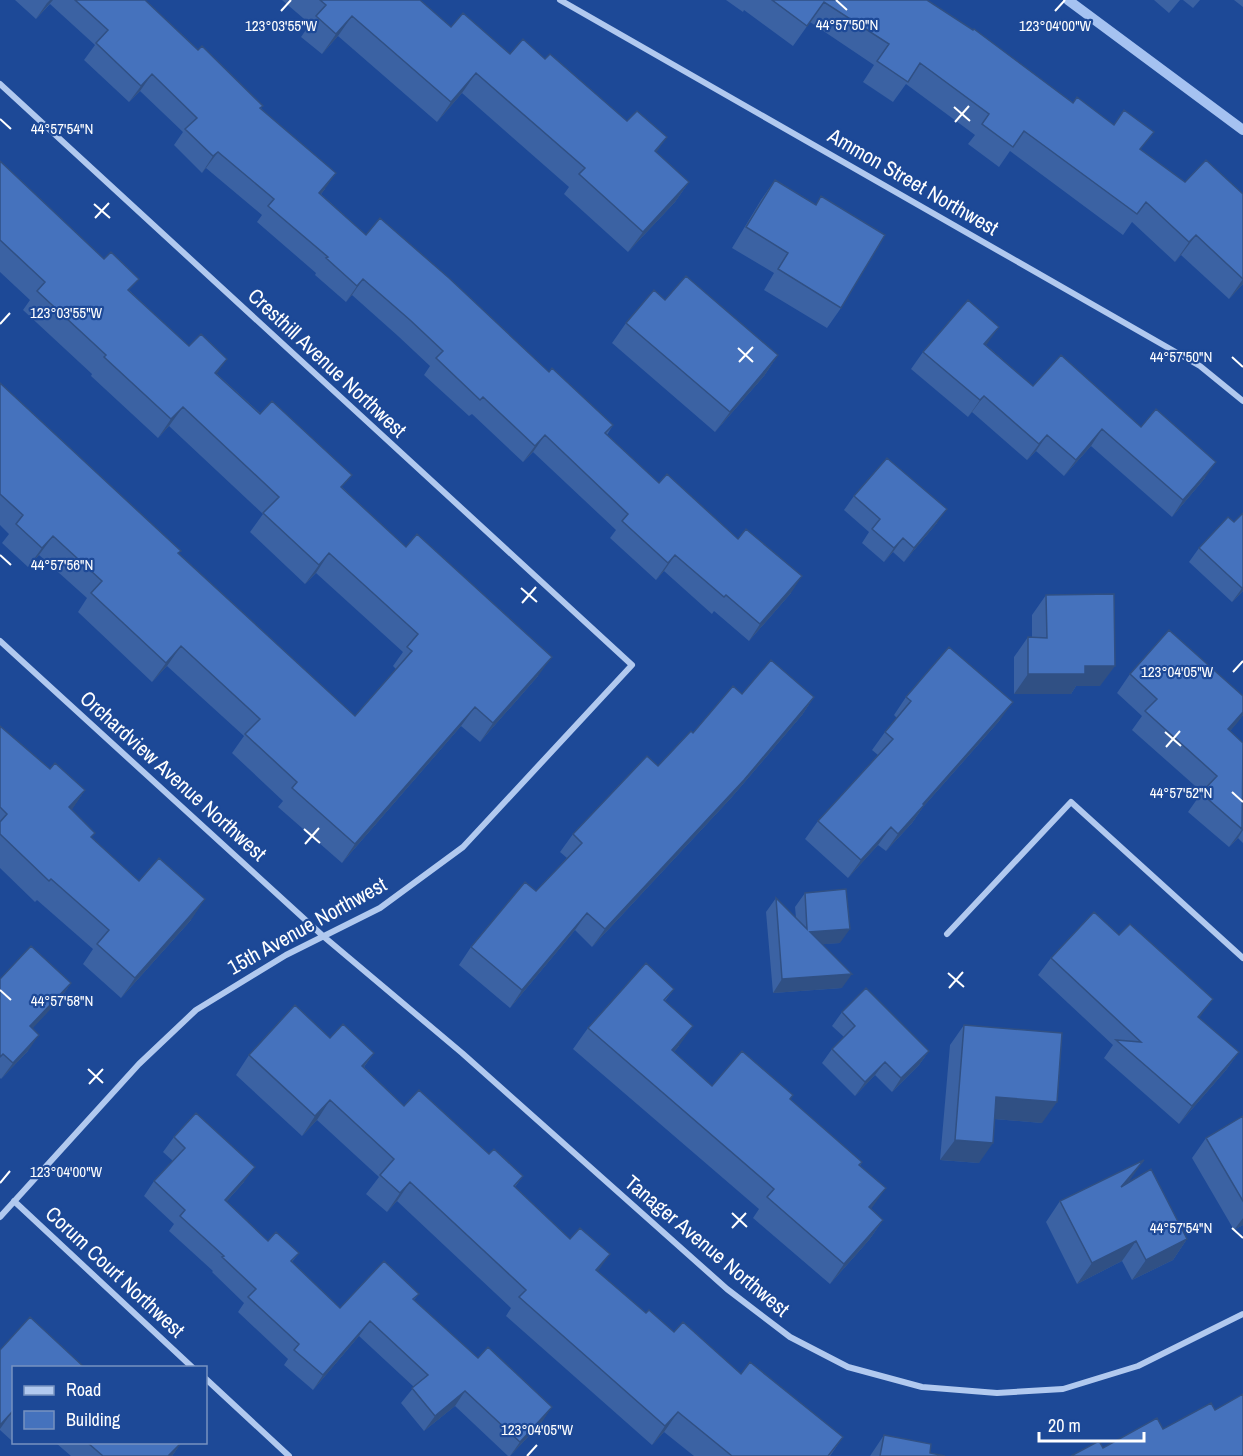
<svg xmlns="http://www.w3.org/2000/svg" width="1243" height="1456" font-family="'Archivo Narrow',sans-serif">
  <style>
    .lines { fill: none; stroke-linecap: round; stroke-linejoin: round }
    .stream { stroke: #a5c2f1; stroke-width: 10 }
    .minor { stroke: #b1c9ef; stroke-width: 6 }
    .wall { fill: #3b62a3 }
    .shaded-wall { fill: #305084 }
    .building { fill: #4572bd; stroke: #305084; stroke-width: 1.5 }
    .ticks { fill: none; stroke: #fff; stroke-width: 2 }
    .labels { text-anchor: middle; stroke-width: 4.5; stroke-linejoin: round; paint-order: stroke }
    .street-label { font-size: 21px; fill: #fff; stroke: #1d4997 }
    .ticks-label { font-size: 15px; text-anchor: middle; fill: #fff; stroke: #1d4997; stroke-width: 4.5; stroke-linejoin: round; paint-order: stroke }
  </style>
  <rect width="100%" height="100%" fill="#1d4997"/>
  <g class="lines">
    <path class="stream" d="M1068 0 1243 130"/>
    <path class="minor" d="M560 0 1200 366 1243 401
      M0 84 632 665 463 847 380 908 286 955 196 1010 139 1064 0 1217
      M0 641 323 936 462 1053 727 1289 790 1337 848 1367 922 1387 997 1393 1063 1389 1138 1366 1243 1314
      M947 934 1071 802 1243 958
      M14 1201 193 1368
      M206 1379 289 1456"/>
  </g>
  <path class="wall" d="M15 0H145L261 108 325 189 321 194 366 235 549 372 613 425 607 435 659 483 791 593 749 641 714 611 712 614 664 571 656 580 610 538 616 530 533 452 523 462 472 414 469 416 424 375 430 366 398 336 352 295 346 302 315 275 316 273 257 222 262 215 206 168 202 173 174 145 183 132 140 91 129 102 84 60 95 45 50 4 36 19Z
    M282 0H420L451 27 510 54 545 59 627 121 667 137 656 152 689 182 675 202 628 252 564 194 569 187 462 93 437 122 338 36 322 54 301 37 310 24Z
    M726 0H927L1141 150 1185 182 1243 194V284L1229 299 1181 255 1175 262 1132 222 1123 235 1010 151 999 167 968 144 975 135 906 84 893 102 863 82 874 65 810 22 793 46 744 10 743 12Z
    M1154 0H1180L1169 13Z
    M1183 0H1200L1193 8Z
    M1234 0H1243V7Z
    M0 161 130 291 217 374 343 488 538 676 480 742 461 726 342 863 278 807 283 801 232 753 244 736 167 666 152 682 78 612 87 598 39 555 28 567 2 543 9 534 0 525V383L179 554 355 716 396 669 393 666 403 652 316 573 305 584 250 532 263 514 169 426 158 438 91 376 92 374 23 310 30 300 0 272Z
    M775 180 841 308 827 328 764 290 774 273 732 248 761 200Z
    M665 300 778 355 764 376 715 432 612 343 626 323Z
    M986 345 1033 386 1141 427 1205 478 1172 517 1091 446 1064 476 1036 451 1027 460 972 412 968 417 911 369 923 352Z
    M854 496 937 523 904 562 893 552 884 562 862 543 869 532 844 510Z
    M1243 513V591L1232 602 1189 562 1199 548 1234 522Z
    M1046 595 1100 686H1076L1071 694H1014V657L1028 637H1032V615Z
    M1130 674 1243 696V715L1230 731 1243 743V843L1238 838 1229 847 1188 812 1202 792 1132 730 1142 716 1117 693Z
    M742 694 814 697 802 715 731 798 592 947 575 930 510 1008 459 965 471 947 536 891 567 858 560 852 573 834 658 766 693 733Z
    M906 697 1000 720 923 807 912 823 886 851 878 845 848 878 805 839 818 821 878 755 872 750 885 732 897 718 894 715Z
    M0 726 50 769 85 790 71 810 91 838 139 881 191 920 121 998 83 964 93 949 37 900 35 902 0 868Z
    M805 893 840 943 822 944 842 988 773 993 766 912 776 898 796 918 795 907Z
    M1051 958 1199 1018 1239 1052 1226 1070 1179 1124 1104 1058 1113 1045 1038 975Z
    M0 979 71 983 60 999 32 1028 28 1051 1 1079 0 1078Z
    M674 989 665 1001 679 1046 674 1052 712 1086 790 1100 862 1162 860 1166 871 1209 883 1220 869 1240 830 1284 753 1218 759 1209 573 1049 588 1028Z
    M842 1012 929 1051 919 1065 892 1092 875 1075 855 1096 822 1063 832 1049 844 1037 832 1026Z
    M964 1025 1042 1123 995 1119 979 1163 940 1160 950 1045Z
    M330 1038 374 1053 364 1067 404 1106 489 1154 523 1176 515 1187 597 1271 646 1313 674 1332 843 1437 830 1456H694L664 1432 652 1445 506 1316 511 1308 397 1201 387 1212 366 1194 379 1177 317 1120 302 1136 236 1075 249 1055Z
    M1243 1116V1225L1234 1230 1192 1158 1206 1138Z
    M174 1137 244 1182 226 1202 268 1241 299 1253 292 1262 340 1308 419 1294 414 1300 542 1422 510 1456H508L455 1406 424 1431 401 1403 414 1387 359 1336 313 1390 284 1365 288 1359 238 1312 244 1303 212 1272 213 1271 169 1231 174 1224 144 1196 154 1181 173 1161 163 1152Z
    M1130 1180 1126 1184 1187 1239 1173 1260 1132 1280 1122 1261 1077 1284 1046 1222 1060 1201Z
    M0 1350 14 1368V1439L12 1441 0 1430Z
    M884 1435 930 1453 945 1456H870Z
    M56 1443H181L172 1456H71Z"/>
  <path class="shaded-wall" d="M50 0H53L36 19 47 3Z
    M352 16 338 36 322 54 336 34Z
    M476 73 462 93 437 122 451 102Z
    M152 74 140 91 129 102 141 86Z
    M667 137 653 157 655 151Z
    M218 152 206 168 202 173 213 156Z
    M336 173 325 189 308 209 319 193Z
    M689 182 675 202 628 252 643 232Z
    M1196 235 1181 255 1175 262 1189 242Z
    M363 279 352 295 346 302 357 286Z
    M1243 279V284L1229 299Z
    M999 327 987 344 973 360 984 344Z
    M778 355 764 376 715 432 730 412Z
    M227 359 214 378 215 373Z
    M984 396 972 412 968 417 980 400Z
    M183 407 169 426 158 438 171 419Z
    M1102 429 1091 446 1064 476 1076 460Z
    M545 435 533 452 523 462 535 446Z
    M1047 435 1036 451 1027 460 1039 444Z
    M1216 462 1205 478 1172 517 1183 500Z
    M947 509 937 523 904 562 914 548Z
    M53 536 39 555 28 567 42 548Z
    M903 538 893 552 884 562 894 548Z
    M329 553 316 573 305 584 319 565Z
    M675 555 664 571 656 580 668 563Z
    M802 576 791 593 749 641 760 624Z
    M1243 587V591L1232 602Z
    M181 646 167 666 152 682 166 663Z
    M552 657 538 676 480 742 493 723Z
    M1085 666H1115L1100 686H1076L1071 694H1014L1028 674Z
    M814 697 802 715 731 798 592 947 605 929Z
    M1013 702 1000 720 923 807 912 823 886 851 898 834 923 804Z
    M475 707 461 726 342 863 355 844Z
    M1243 712V715L1238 722 1215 748 1228 729Z
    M85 790 71 811 69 807Z
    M891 827 878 845 848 878 861 860Z
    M1243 828V830L1238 838 1229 847Z
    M205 899 191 920 121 998 135 978Z
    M587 913 575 930 510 1008 522 990Z
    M850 929 840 943 800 946 810 932Z
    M852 974 842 988 773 993 782 979Z
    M71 983 60 999 19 1043 30 1026Z
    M1213 999 1200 1017 1185 1035 1198 1017Z
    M693 1026 679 1046 658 1070 672 1050Z
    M39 1035 28 1051 1 1079 13 1063Z
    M929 1051 919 1065 892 1092 901 1078Z
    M1239 1052 1226 1070 1179 1124 1192 1106Z
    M374 1053 360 1072 362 1066Z
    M885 1062 875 1075 855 1096 865 1082Z
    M996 1097 1057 1102 1042 1123 982 1118Z
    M330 1100 317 1120 302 1136 315 1116Z
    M955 1140 993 1143 979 1163 940 1160Z
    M1144 1160 1130 1180 1107 1207 1121 1187Z
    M255 1167 244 1182 214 1215 225 1200Z
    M410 1182 397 1201 387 1212 400 1193Z
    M886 1188 871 1209 855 1228 869 1207Z
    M1243 1218V1225L1234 1230Z
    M883 1220 869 1240 830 1284 844 1264Z
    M1187 1239 1173 1260 1132 1280 1146 1260Z
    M1136 1241 1122 1261 1077 1284 1092 1263Z
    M610 1254 596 1274V1270Z
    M370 1321 359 1336 313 1390 323 1375Z
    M465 1391 455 1406 424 1431 435 1416Z
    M552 1407 542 1422 510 1456 520 1442Z
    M12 1412 0 1429V1425Z
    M678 1412 664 1432 652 1445 665 1426Z
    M181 1443 172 1456H168Z"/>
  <path class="building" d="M75 0H145L198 50 202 46 263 106 260 108 336 173 319 193 366 235 380 218 449 278 549 372 552 368 613 425 605 433 659 483 667 474 738 539 746 529 802 576 760 624 726 595 724 597 675 555 668 563 622 521 628 514 545 435 535 446 483 397 480 400 436 358 443 351 410 320 363 279 357 286 326 258 328 257 268 206 274 199 218 152 213 156 185 129 197 118 152 74 141 86 96 43 108 30Z
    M320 0H420L451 27 463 13 510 54 523 39 545 59 550 54 627 121 637 111 667 137 655 151 689 182 643 232 579 174 585 168 476 73 451 102 352 16 336 34 316 16 326 5Z
    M772 0H927L973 30 974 29 1073 103 1077 97 1114 125 1124 110 1154 132 1140 149 1185 182 1206 160 1243 194V279L1196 235 1189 242 1146 202 1137 214 1024 131 1013 147 982 124 989 114 920 63 908 82 877 61 889 44 824 2 807 26Z
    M0 161 104 259 111 252 139 279 128 290 189 346 201 334 227 359 215 373 260 414 272 401 352 475 341 487 406 547 417 534 552 657 493 723 475 707 355 844 292 788 297 782 245 734 260 719 181 646 166 663 91 593 102 581 53 536 42 548 16 524 23 515 0 494V383L181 551 178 553 355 716 412 651 407 647 418 634 329 553 319 565 263 513 279 497 183 407 171 419 104 357 106 355 37 291 45 282 0 240Z
    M775 180 816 205 821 196 885 235 841 308 778 269 788 253 746 227Z
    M686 276 778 355 730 412 626 323 654 290 665 300Z
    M968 300 999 327 984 344 1033 386 1061 355 1141 427 1156 409 1216 462 1183 500 1102 429 1076 460 1047 435 1039 444 984 396 980 400 923 352Z
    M887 458 947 509 914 548 903 538 894 548 872 529 880 519 854 496Z
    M1243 513V587L1242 588 1199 548 1228 517 1234 522Z
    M1114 594 1115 666H1085V674H1028V637L1047 638 1046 595Z
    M1169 630 1243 696V712L1228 729 1243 743 1242 829 1201 793 1217 776 1145 711 1157 699 1130 674Z
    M949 647 1013 702 923 804 924 805 898 834 891 827 861 860 818 821 893 739 885 732 911 701 906 697Z
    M771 660 814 697 744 780 605 929 587 913 522 990 471 947 525 882 536 891 582 843 573 834 647 756 658 766 691 731 693 733 733 686 742 694Z
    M0 726 50 769 55 763 85 790 69 807 95 833 91 837 139 881 159 858 205 899 135 978 97 944 109 930 51 879 49 881 0 834V822L7 814 0 807Z
    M846 889 850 929 810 932 852 974 782 979 776 898 807 929 805 893Z
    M1094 912 1119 935 1130 924 1213 999 1198 1017 1239 1052 1192 1106 1116 1040 1141 1042 1051 958Z
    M31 946 71 983 30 1026 39 1035 13 1063 3 1054 0 1057V979Z
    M646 963 674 989 664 1000 693 1026 672 1050 712 1086 742 1051 793 1095 790 1099 862 1162 859 1165 886 1188 869 1207 883 1220 844 1264 767 1197 774 1189 588 1028Z
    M866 988 929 1051 901 1078 885 1062 865 1082 832 1049 855 1026 842 1012Z
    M295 1005 330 1038 343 1024 374 1053 362 1066 404 1106 419 1090 489 1154 494 1149 523 1176 514 1186 570 1239 580 1228 610 1254 596 1270 646 1313 649 1310 674 1332 683 1322 741 1374 750 1362 843 1437 828 1456H732L678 1412 665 1426 519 1297 526 1290 410 1182 400 1193 380 1175 394 1159 330 1100 315 1116 249 1055Z
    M964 1025 1062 1033 1057 1102 996 1097 993 1143 955 1140Z
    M196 1113 255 1167 225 1200 268 1241 276 1232 299 1253 291 1261 340 1308 384 1261 419 1294 413 1299 478 1358 488 1347 552 1407 520 1442 465 1391 435 1416 412 1388 428 1375 370 1321 323 1375 294 1350 299 1344 248 1297 256 1289 222 1257 224 1256 180 1216 185 1210 154 1181 185 1148 174 1137Z
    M1243 1116V1201L1206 1138Z
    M1144 1160 1121 1187 1151 1169 1187 1239 1146 1260 1136 1241 1092 1263 1060 1201Z
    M30 1317 85 1368H14V1413L12 1412 0 1425V1350Z
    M1243 1394V1456H1071L1099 1441 1103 1448 1157 1418 1163 1429 1211 1403 1215 1410Z
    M884 1435 931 1444 930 1453 945 1456H880Z
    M88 1443H181L168 1456H103Z"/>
  <path class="ticks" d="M836 0 847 10M281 11 291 0M1055 11 1065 0M954 107 970 121M0 119 11 129M955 122 969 106M94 204 110 218M95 218 109 203M0 324 10 313M738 348 753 362M1232 357 1243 367M739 362 753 347M0 555 11 565M521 588 537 602M522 603 536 587M1233 672 1243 661M1165 732 1181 746M1166 747 1180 731M1232 792 1243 802M304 829 320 843M305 844 319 828M948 973 964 987M949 988 963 972M0 990 11 1000M88 1069 103 1083M89 1084 103 1069M0 1183 10 1171M732 1213 747 1227M732 1228 746 1213M1232 1228 1243 1238M527 1456 537 1445"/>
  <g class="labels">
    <g class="street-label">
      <text transform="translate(913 182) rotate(30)" y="7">Ammon Street Northwest</text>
      <text transform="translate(327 363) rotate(43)" y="7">Cresthill Avenue Northwest</text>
      <text transform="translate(173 776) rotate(42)" y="7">Orchardview Avenue Northwest</text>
      <text transform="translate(307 926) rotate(-29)" y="7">15th Avenue Northwest</text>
      <text transform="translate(707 1246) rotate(40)" y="7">Tanager Avenue Northwest</text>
      <text transform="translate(115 1272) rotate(43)" y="7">Corum Court Northwest</text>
    </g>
  </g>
  <g class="ticks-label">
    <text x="847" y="30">44°57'50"N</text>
    <text x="281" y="31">123°03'55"W</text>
    <text x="1055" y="31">123°04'00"W</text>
    <text x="62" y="134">44°57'54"N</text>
    <text x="66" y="318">123°03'55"W</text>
    <text x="1181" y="362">44°57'50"N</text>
    <text x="62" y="570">44°57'56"N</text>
    <text x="1177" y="677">123°04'05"W</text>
    <text x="1181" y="798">44°57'52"N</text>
    <text x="62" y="1006">44°57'58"N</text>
    <text x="66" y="1177">123°04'00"W</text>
    <text x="1181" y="1233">44°57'54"N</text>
    <text x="537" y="1435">123°04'05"W</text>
  </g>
  <rect x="12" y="1366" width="195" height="78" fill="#1d4997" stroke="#7792c1" stroke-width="1.5"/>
  <rect x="24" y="1386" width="30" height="9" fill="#b1c9ef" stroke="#7792c1" stroke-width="1.5"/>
  <text x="66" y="1396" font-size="18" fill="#ffffff">Road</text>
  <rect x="24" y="1411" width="30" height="18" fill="#4572bd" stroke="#7792c1" stroke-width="1.5"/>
  <text x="66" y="1426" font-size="18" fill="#ffffff">Building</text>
  <path d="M1039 1432v9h105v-9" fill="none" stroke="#ffffff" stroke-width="3"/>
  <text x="1048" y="1432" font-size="18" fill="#ffffff" stroke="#1d4997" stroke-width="4.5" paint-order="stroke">20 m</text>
</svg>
